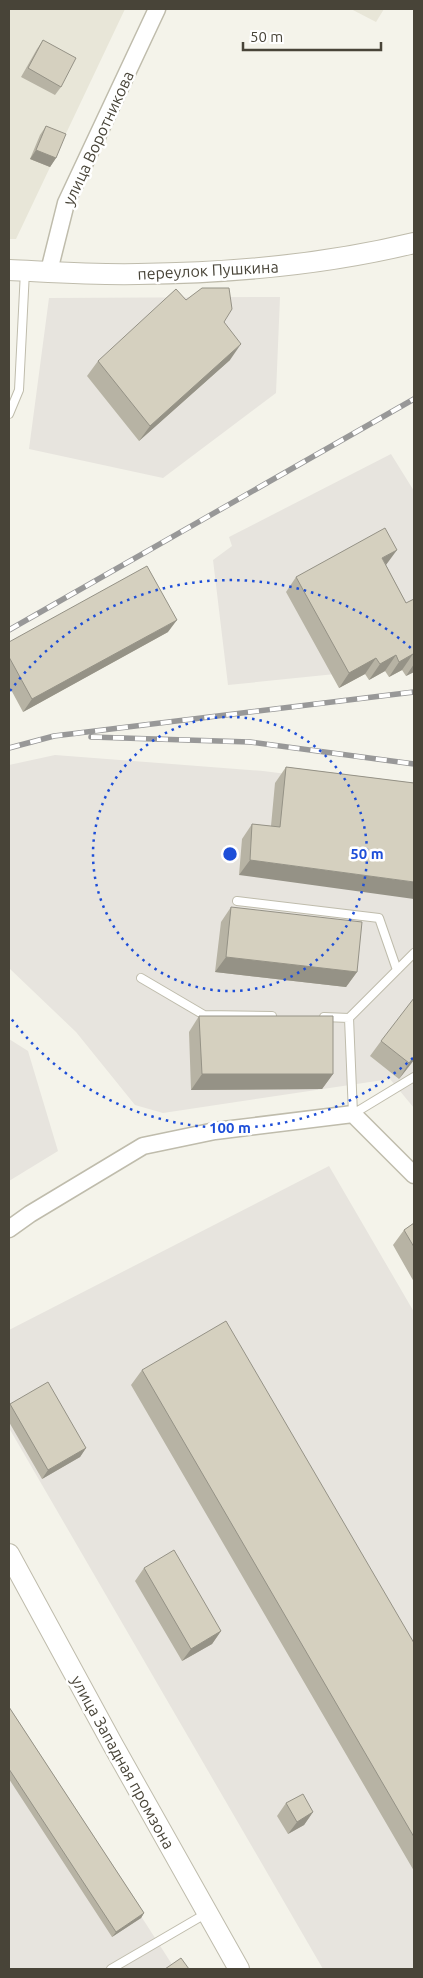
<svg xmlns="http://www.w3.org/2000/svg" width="423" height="1978" font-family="Ubuntu,sans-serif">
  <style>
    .residential { fill: #e8e6d8 }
    .industrial { fill: #e7e4de }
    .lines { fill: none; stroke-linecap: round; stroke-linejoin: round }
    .service-casing { stroke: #bfbcac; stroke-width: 10 }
    .minor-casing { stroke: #bfbcac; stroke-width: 19 }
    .tertiary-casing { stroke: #bfbcac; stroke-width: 22 }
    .service { stroke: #fff; stroke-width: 8 }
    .minor { stroke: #fff; stroke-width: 16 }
    .tertiary { stroke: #fff; stroke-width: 20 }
    .rail-casing { stroke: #989898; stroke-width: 5.5 }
    .rail { stroke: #fff; stroke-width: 4; stroke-dasharray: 11; stroke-linecap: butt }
    .wall { fill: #b7b3a4 }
    .shaded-wall { fill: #959286 }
    .building { fill: #d5d0bf; stroke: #959286 }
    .ring { fill: none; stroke: #1d4ed8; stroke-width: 2.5; stroke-dasharray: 2.5 5 }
    .labels { text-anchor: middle; stroke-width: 5; stroke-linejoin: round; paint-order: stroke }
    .street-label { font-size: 16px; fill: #484438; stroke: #fff }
    .centre { fill: #1d4ed8; stroke: #fff; stroke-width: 2.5 }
    .ring-label { font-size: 15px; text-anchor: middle; font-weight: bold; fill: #1d4ed8; stroke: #fff; stroke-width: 5; stroke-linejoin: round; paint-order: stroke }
  </style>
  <rect width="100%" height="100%" fill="#f4f3ea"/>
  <path class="residential" d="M9 9H125L16 239H9Z
    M351 9H384L376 22Z"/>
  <path class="industrial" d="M280 297 276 393 163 478 29 449 49 298Z
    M391 454 414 491V666L228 685 213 560 232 546 229 537Z
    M55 755 263 771 414 790V1108L390 1079 163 1113 135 1105 76 1032 9 968V765Z
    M9 1039 28 1051 58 1151 9 1181Z
    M329 1166 414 1312V1969H323L9 1428V1330Z
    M9 1711 175 1969H9Z"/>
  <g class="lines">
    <g class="service-casing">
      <path id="service" d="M9 414 19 390 25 271
        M237 901 379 918 397 970
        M414 953 349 1018 353 1114 414 1077
        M141 978 204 1015 272 1016
        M324 1017 349 1018
        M111 1969 207 1913"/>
    </g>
    <g class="minor-casing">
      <path id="minor" d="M49 271 66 203 157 9
        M9 1229 30 1214 143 1146 215 1131 353 1114 414 1175"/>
    </g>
    <g class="tertiary-casing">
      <path id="tertiary" d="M9 270C52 272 95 275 138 274 231 273 324 265 414 243
        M9 1554 113 1745 239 1969"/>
    </g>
    <use href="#service" class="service"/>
    <use href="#minor" class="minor"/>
    <use href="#tertiary" class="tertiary"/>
    <g class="rail-casing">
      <path id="rail" d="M9 630 414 399
        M91 737 250 742 414 764
        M9 748 54 736 414 692"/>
    </g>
    <use href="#rail" class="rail"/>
  </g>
  <path class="wall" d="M43 40 61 87 55 95 21 77 37 49Z
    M46 126 56 158 50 167 30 159 40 135Z
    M186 300 224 322 230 360 139 441 87 376 98 361Z
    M386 565 406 603 414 599V672L406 676 402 670 389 677 385 671 369 680 365 674 339 688 286 592 296 577Z
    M168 632 23 712 9 686V642Z
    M286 767 414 783 239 875 242 839 252 824 271 826 275 783Z
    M231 907 357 972 346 987 215 972 221 922Z
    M199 1016 333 1074 322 1089 191 1090 189 1032Z
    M381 1041 414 1060 399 1079 370 1056Z
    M414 1223V1282L393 1245 404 1230Z
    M142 1370 414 1643V1871L131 1385Z
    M10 1404 86 1448 80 1457 42 1479 9 1422V1405Z
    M144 1568 221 1631 212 1644 182 1661 135 1581Z
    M9 1707 144 1913 141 1918 112 1937 9 1779Z
    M286 1803 313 1812 304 1825 288 1834 277 1816Z"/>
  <path class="shaded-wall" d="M36 150 56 158 50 167 30 159Z
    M241 344 230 360 139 441 150 426Z
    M397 550 386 565 382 558Z
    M177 620 168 632 23 712 32 699Z
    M413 654 402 670 389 677 399 662Z
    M396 655 385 671 369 680 380 664Z
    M376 658 365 674 339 688 349 673Z
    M414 664V672L406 676Z
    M250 860 414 882V899L239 875Z
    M226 957 357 972 346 987 215 972Z
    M414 1057V1060L399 1079 409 1063Z
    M202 1074H333L322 1089 191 1090Z
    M86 1448 80 1457 42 1479 48 1470Z
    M221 1631 212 1644 182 1661 191 1649Z
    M313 1812 304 1825 288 1834 297 1822Z
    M144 1913 141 1918 112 1937 116 1932Z"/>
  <path class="building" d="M43 40 76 58 61 87 28 68Z
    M46 126 66 134 56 158 36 150Z
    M202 288H229L232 309 224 322 241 344 150 426 98 361 176 289 186 300Z
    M385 528 397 550 382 558 406 603 414 599V657L413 654 399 662 396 655 380 664 376 658 349 673 296 577Z
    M147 566 177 620 32 699 9 657V642Z
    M286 767 414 783V882L250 860 252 824 280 827Z
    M231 907 362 922 357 972 226 957Z
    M414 998V1057L409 1063 381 1041Z
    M199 1016H333V1074H202Z
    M414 1223V1247L404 1230Z
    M226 1321 414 1643V1837L142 1370Z
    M48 1382 86 1448 48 1470 10 1404Z
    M174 1550 221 1631 191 1649 144 1568Z
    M9 1707 144 1913 116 1932 9 1769Z
    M303 1794 313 1812 297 1822 286 1803Z
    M181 1958 189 1969H165Z"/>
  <g class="ring">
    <circle cx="230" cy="854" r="137"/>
    <path d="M413 1058A274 274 0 0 1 10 1017M10 691A274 274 0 0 1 413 650"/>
  </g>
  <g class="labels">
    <g class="street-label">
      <text transform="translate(98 138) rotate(-65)" y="6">улица Воротникова</text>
      <text transform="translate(208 270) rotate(-3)" y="6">переулок Пушкина</text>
      <text transform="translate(123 1762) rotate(61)" y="6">улица Западная промзона</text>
    </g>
  </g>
  <circle cx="230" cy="854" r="8" class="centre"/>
  <g class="ring-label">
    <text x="367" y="859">50 m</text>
    <text x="230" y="1133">100 m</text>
  </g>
  <rect width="423" height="1978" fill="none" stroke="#484438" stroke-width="20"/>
  <path d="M243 42v8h138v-8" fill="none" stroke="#484438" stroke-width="2.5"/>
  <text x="250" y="42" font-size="15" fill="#484438" stroke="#ffffff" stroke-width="4" paint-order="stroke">50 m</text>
</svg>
